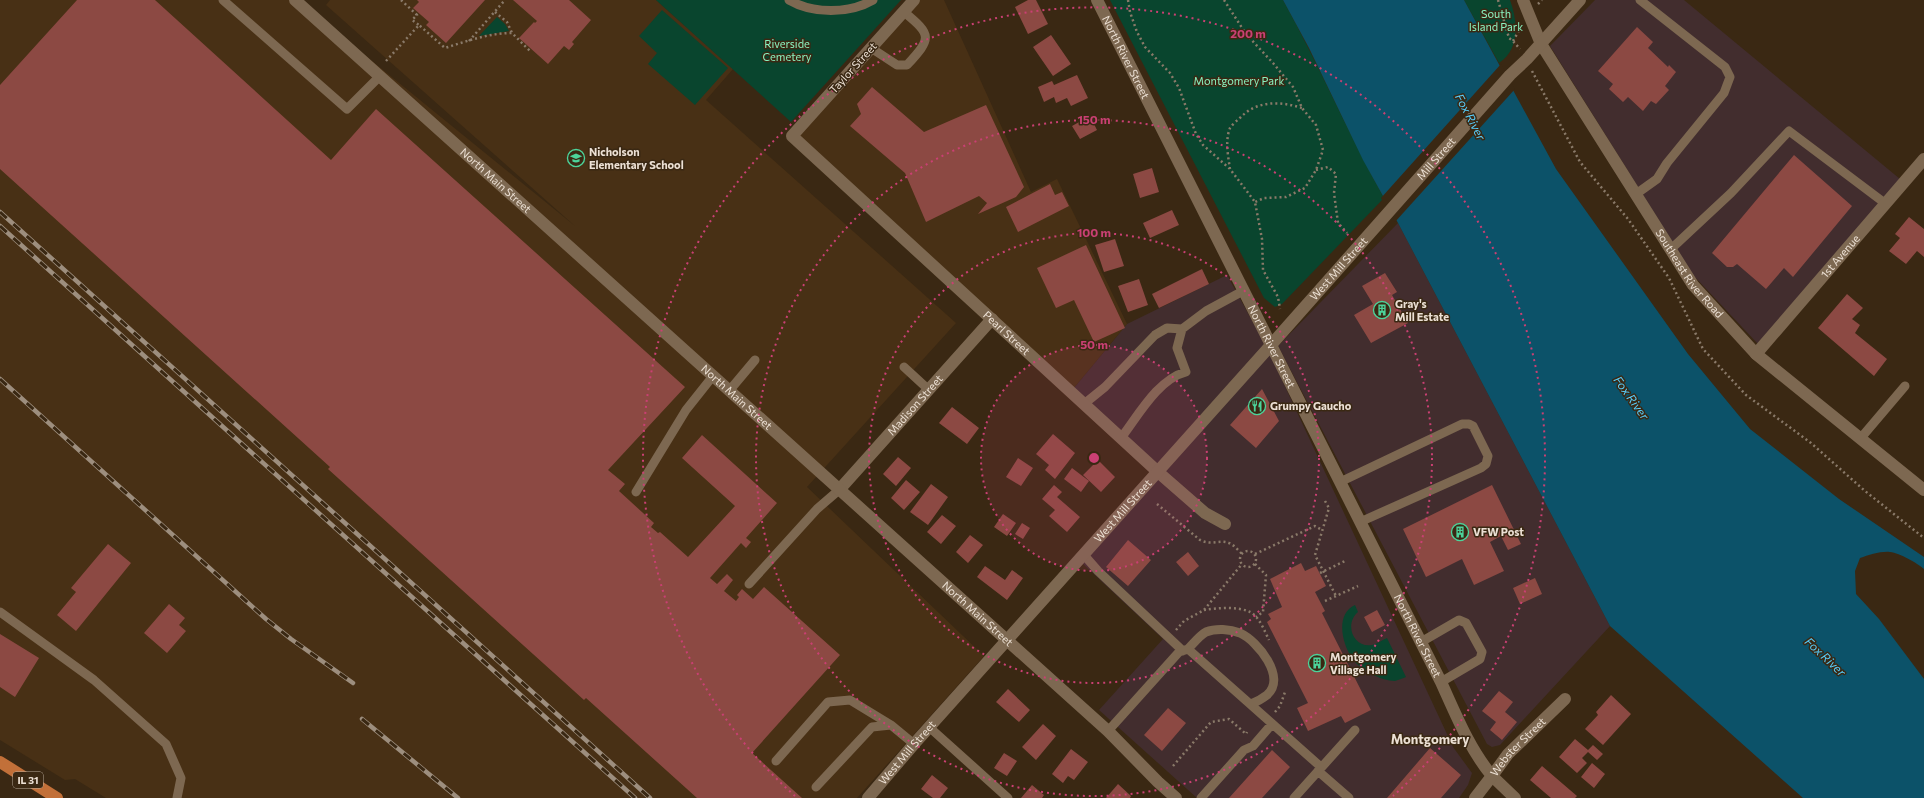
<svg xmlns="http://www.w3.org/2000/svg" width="1924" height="798" font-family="Commissioner,sans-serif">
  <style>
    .commercial { fill: #422d2e }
    .built { fill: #483015 }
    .green { fill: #09452e }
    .water { fill: #0c5269 }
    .pier { fill: #3a2813 }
    .building { fill: #8c4943 }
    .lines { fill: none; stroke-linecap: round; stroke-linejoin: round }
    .path { stroke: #8a7a69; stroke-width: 2.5; stroke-dasharray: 2 3; stroke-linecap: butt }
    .lane { stroke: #7d6851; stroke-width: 9 }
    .street { stroke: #7d6851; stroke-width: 12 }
    .secondary { stroke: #7d6851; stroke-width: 12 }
    .primary { stroke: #c27039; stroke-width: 12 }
    .rail-casing { stroke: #9d8e7e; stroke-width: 4.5 }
    .rail { stroke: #3a2813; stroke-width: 3; stroke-dasharray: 9; stroke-linecap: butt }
    .ring { fill: none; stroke: #ca4073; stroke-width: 2; stroke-dasharray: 2 4 }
    .labels { text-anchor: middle; stroke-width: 3; stroke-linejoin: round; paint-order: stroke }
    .shield { fill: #3a2813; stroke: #b7a99a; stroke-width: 1 }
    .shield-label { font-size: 10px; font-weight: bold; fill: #ece0d4 }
    .park-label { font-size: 11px; fill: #89f3c1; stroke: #3a2813 }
    .street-label { font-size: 11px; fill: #ece0d4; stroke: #3a2813 }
    .poi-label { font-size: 11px; font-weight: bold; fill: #ece0d4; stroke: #3a2813; text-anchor: start }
    .water-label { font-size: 12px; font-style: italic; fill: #58cefb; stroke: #3a2813 }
    .quarter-label { font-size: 13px; font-weight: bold; fill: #ece0d4; stroke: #3a2813 }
    .centre { fill: #ca4073; stroke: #3a2813; stroke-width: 2 }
    .ring-label { font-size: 12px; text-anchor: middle; font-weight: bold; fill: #ca4073; stroke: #3a2813; stroke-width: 3; stroke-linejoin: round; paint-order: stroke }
  </style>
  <rect width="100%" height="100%" fill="#3a2813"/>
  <path class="commercial" d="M1595 0H1684L1900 179 1758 344 1693 275 1550 46Z
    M1398 223 1610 626 1500 745 1492 747 1487 744 1278 346Z
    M1227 275 1266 346 1160 466 1073 389 1127 324Z
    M1269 352 1453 747 1472 773 1468 785 1459 798H1197L1099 710 1163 639 1082 563Z"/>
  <path class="built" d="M0 0H297L575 226 326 5 330 0H656L733 69 706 100 956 323 807 487 984 656 857 798H106L75 779 65 780 0 740Z
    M920 0H944L1031 192 1057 179 1127 324 1073 389 798 135Z"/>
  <path class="green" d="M656 0H901L791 122Z
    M1110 0H1283C1319 65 1348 133 1384 198L1282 304 1275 307 1264 298Z
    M1464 0H1510C1518 22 1520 49 1499 63Z
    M662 10 728 68 695 105 648 64 657 53 639 36Z
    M497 17 505 24 509 31 479 36Z
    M1355 605 1358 612C1344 624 1353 648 1372 645 1377 644 1382 640 1387 638L1406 677C1403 678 1399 680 1395 681 1381 681 1359 669 1352 658 1342 644 1335 614 1355 605Z"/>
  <path class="water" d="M1283 0H1464L1556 169 1688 354 1750 429 1839 499 1924 557V569C1917 563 1900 553 1890 552 1881 551 1869 555 1860 558L1855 571 1856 594 1879 619 1924 679V798H1803L1610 626 1398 223 1363 160 1309 48Z"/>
  <path class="pier" d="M1501 64 1515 89 1395 222 1381 198Z"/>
  <path class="building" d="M77 0H155L331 160 376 109 685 387 608 470 625 484 619 491 654 523 651 527 658 533 660 532 688 557 735 506 682 458 702 435 777 503 746 538 751 542 746 548 741 543 710 578 717 584 727 574 733 580 724 591 736 601 739 597 737 595 742 589 753 599 764 587 840 655 752 753 802 798H697L586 698 584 700 328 469 330 467 0 169V85Z
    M417 0H485L446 43 426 25 429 22 413 8 419 2Z
    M513 0H569L591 20 572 42 574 44 569 50 564 46 548 64 519 38 534 22 535 23 537 21Z
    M1028 0H1036L1048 24 1028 34 1015 7Z
    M1637 27 1653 42 1648 48 1668 67 1669 65 1676 72 1665 86 1669 90 1656 104 1651 101 1643 111 1628 97 1623 102 1609 89 1613 84 1598 71Z
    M1051 35 1071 64 1053 76 1033 47Z
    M1077 75 1088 98 1071 106 1067 98 1056 103 1054 97 1044 102 1038 87 1052 81 1054 85Z
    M872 87 924 132 986 105 1024 187 1016 197 978 214 987 203 979 196 926 222 905 173 850 126 861 114 857 104Z
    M1090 116 1097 130 1080 139 1072 126Z
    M1794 155 1852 206 1793 277 1784 268 1766 289 1737 264 1733 267H1727L1712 253Z
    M1152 168 1159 192 1140 198 1133 174Z
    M1050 184 1055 195 1062 192 1069 206 1018 232 1006 207Z
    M1172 210 1179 225 1150 238 1143 223Z
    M1909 217 1924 229V257L1917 251 1906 264 1889 251 1900 238 1895 234Z
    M1115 239 1124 266 1104 272 1095 245Z
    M1086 245 1125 328 1094 342 1074 300 1056 308 1037 268Z
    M1202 269 1209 284 1159 308 1152 294Z
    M1385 273 1397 292 1392 295 1408 323 1371 343 1354 315 1373 304 1362 286Z
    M1139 279 1148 305 1128 312 1118 286Z
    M1847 294 1863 308 1852 319 1860 325 1855 333 1887 359 1874 376 1818 328Z
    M1262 389 1279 421 1256 448 1230 425Z
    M952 407 979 428 967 444 939 423Z
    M1053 434 1075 453 1055 479 1045 470 1049 465 1036 454Z
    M898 457 911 468 896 486 883 474Z
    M1018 458 1033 468 1021 486 1006 477Z
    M1098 460 1115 477 1101 492 1083 475Z
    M1072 468 1089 481 1081 492 1064 479Z
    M906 480 920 492 904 510 891 498Z
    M931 484 948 497 928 525 910 512Z
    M1054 485 1062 492 1057 497 1080 517 1067 532 1049 516 1055 510 1042 499Z
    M1492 485 1521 544 1508 550 1501 536 1490 542 1504 571 1474 585 1462 559 1426 577 1403 529Z
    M1003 514 1016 523 1007 536 994 527Z
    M942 515 956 526 941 544 927 532Z
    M1022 523 1030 528 1023 539 1015 534Z
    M970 535 983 545 968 563 956 552Z
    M1128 540 1151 560 1128 586 1106 567Z
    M108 544 131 563 76 631 57 615 76 592 71 588Z
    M1188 552 1199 566 1188 576 1176 562Z
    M1301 563 1305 571 1316 566 1326 586 1315 592 1325 611 1322 613 1371 710 1345 723 1341 716 1308 731 1297 708 1308 703 1267 622 1271 619 1268 614 1282 607 1270 579Z
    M985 566 1005 580 1012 570 1023 578 1007 600 977 577Z
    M1535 578 1542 594 1520 604 1513 588Z
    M169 604 185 618 179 625 186 631 167 653 144 633Z
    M1377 610 1385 625 1372 632 1364 617Z
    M0 634 39 658 15 697 0 687Z
    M1008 689 1030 710 1019 722 996 702Z
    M1499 691 1513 702 1505 712 1517 722 1502 740 1490 730 1496 722 1482 711Z
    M1611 695 1631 714 1603 745 1585 729 1598 715 1596 712Z
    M1168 708 1186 723 1162 751 1144 735Z
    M1043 724 1056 736 1036 760 1022 747Z
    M1575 739 1588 750 1593 745 1603 754 1597 760 1588 752 1582 758 1587 763 1577 773 1559 757Z
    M1430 748 1461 775 1441 798H1387Z
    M1071 749 1088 762 1074 780 1068 776 1063 783 1052 774Z
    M1272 750 1290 767 1262 798H1229Z
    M1004 753 1017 761 1007 776 994 768Z
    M1592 763 1605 774 1594 788 1581 777Z
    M1542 766 1577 796 1575 798H1551L1530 780Z
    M932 775 948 788 940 798H933L921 789Z
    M1118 784 1131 796 1130 798H1106Z
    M1032 785 1044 795 1042 798H1021Z"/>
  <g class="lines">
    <path class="path" d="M401 0 417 15 412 20 419 25
      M1128 0 1130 12 1137 32 1145 47 1170 73 1179 88 1196 134 1203 145 1230 169 1255 202 1262 239 1263 270 1278 297 1280 309
      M1224 0 1246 34 1273 63 1293 87 1302 108 1316 125 1323 150 1316 170 1305 188 1286 197 1264 198 1255 202
      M1498 0 1509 38 1513 41 1520 49
      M1538 4 1542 0
      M495 12 507 22 512 33
      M469 41 505 0
      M1513 41 1520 29
      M386 61 419 25 445 48C467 41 489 33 512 33L530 51
      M1532 71 1580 162 1628 219 1669 278 1703 349 1746 395 1811 443 1865 491 1924 538
      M1230 169C1228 156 1225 140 1230 128 1232 125 1236 121 1239 119 1256 100 1280 101 1302 108
      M1316 170 1328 167 1336 174 1334 193 1338 223 1347 233
      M1325 501 1329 508 1315 555 1336 596
      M1157 504 1200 540C1211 546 1220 539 1229 543 1234 545 1238 550 1242 554
      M1240 559a8 8 0 1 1 16 0a8 8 0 1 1-16 0Z
      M1255 554 1315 526 1322 530
      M1255 564 1266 575 1263 612 1256 617
      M1320 573 1345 561
      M1325 601 1358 586
      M1204 610C1218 608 1237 606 1250 612 1259 616 1265 632 1269 640
      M1176 630 1184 621 1204 610 1242 564
      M1275 712 1280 706 1285 692
      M1173 766 1211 722 1229 719 1246 734 1247 732"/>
    <path class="lane" d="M223 0 347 109 380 76
      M789 0C813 14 849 14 873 0
      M871 48 897 65H907C932 38 932 35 904 12
      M1636 194 1657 179 1667 163 1724 93 1730 77 1725 67 1640 0
      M1671 249 1731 193 1789 131 1886 204
      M904 367 929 390
      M729 391 755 360
      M1084 404 1105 387 1155 335 1167 328 1182 329
      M1121 438C1138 416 1158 379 1186 372L1177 348 1182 329 1206 311 1243 291
      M1860 439 1905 386
      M1340 482 1462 424H1469L1473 426 1488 456 1486 464 1481 468 1360 522
      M636 492 686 410 713 376
      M1084 555 1098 571 1183 651
      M749 584 817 509 839 490
      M0 612 94 680 166 744 181 778 177 798
      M1421 642 1459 620 1466 623 1482 652 1480 659 1441 682
      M1188 649C1193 644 1200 635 1206 632 1216 628 1230 629 1240 633 1258 641 1287 678 1267 695 1262 699 1256 702 1251 704
      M929 727 1008 798
      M1108 731 1179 652 1188 649 1321 767
      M776 761 828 702 850 700 891 725
      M1318 771 1349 798
      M816 787 872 727 891 725 914 744
      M1201 798 1244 750 1253 746 1272 724
      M1294 798 1355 730"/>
    <g class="street">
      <path id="s1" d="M914 0 792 136 1158 472 1205 513 1225 524"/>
      <path id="s2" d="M1756 354 1924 159"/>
      <path id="s3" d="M839 490 992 319"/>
      <path id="s4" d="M868 798 914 744 1271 345"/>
      <path id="s5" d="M1515 798 1492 776 1508 754 1565 699"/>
    </g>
    <g class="secondary">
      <path id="s6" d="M295 0 1108 731 1158 782 1176 798"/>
      <path id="s7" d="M1097 0 1441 682C1456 715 1469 748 1492 776L1475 798"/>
      <path id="s8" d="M1523 0 1541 44 1693 285 1756 354 1924 490"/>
      <path id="s9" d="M1271 345 1510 75 1527 59 1580 0"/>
    </g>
    <path class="primary" d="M0 762 57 798"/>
    <g class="rail-casing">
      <path id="rail" d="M0 212 650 798
        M0 226 635 798
        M0 379 266 619 291 639 353 683
        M362 719 458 798"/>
    </g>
    <use href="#rail" class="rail"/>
  </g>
  <circle cx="1094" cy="458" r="113" fill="#ca4073" fill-opacity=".12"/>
  <g class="ring">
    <circle cx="1094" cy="458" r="113"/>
    <circle cx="1094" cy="458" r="225"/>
    <circle cx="1094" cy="458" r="338"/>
    <path d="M795 796A451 451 0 1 1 1393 796"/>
  </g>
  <defs>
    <g id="school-ring" transform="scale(0.9)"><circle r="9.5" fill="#3a2813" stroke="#4cd39a" stroke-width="1.5"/><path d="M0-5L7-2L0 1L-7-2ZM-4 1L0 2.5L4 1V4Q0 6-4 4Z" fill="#4cd39a"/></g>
    <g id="building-ring" transform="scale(0.9)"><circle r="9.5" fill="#3a2813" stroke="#4cd39a" stroke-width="1.5"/><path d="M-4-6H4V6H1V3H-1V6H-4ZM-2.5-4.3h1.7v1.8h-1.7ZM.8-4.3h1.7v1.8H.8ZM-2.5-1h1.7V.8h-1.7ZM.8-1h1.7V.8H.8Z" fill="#4cd39a"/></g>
    <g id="restaurant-ring" transform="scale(0.9)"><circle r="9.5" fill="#3a2813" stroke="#4cd39a" stroke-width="1.5"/><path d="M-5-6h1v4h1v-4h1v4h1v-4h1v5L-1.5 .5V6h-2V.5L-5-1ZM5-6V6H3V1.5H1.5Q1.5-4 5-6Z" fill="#4cd39a"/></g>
  </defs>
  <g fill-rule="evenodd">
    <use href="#school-ring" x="576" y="158"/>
    <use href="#building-ring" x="1382" y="310"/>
    <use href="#restaurant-ring" x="1257" y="406"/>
    <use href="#building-ring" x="1460" y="532"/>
    <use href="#building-ring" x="1317" y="663"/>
  </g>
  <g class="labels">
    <rect class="shield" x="13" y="772" width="30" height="16" rx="3"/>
    <g class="shield-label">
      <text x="28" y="784">IL 31</text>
    </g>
    <g class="park-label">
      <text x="1496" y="18">South<tspan x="1496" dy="13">Island Park</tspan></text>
      <text x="787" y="48">Riverside<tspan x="787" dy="13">Cemetery</tspan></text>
      <text x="1239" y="85">Montgomery Park</text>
    </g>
    <g class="street-label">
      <text dy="4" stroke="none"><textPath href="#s7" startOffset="64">North River Street</textPath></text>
      <text transform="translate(853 68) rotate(-48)" y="4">Taylor Street</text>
      <text dy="4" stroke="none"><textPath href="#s9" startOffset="249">Mill Street</textPath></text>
      <text dy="4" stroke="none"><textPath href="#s6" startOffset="270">North Main Street</textPath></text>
      <text dy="4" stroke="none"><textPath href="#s2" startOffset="129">1st Avenue</textPath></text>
      <text dy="4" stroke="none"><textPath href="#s9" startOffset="102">West Mill Street</textPath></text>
      <text dy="4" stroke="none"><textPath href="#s8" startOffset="321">Southeast River Road</textPath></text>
      <text dy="4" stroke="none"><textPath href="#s1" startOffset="474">Pearl Street</textPath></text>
      <text dy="4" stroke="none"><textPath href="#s7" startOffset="388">North River Street</textPath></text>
      <text dy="4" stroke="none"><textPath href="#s6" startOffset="594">North Main Street</textPath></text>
      <text dy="4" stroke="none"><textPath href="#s3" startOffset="114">Madison Street</textPath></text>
      <text dy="4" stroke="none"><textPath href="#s4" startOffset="384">West Mill Street</textPath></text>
      <text dy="4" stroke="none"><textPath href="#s6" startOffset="918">North Main Street</textPath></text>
      <text dy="4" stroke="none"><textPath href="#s7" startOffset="712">North River Street</textPath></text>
      <text dy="4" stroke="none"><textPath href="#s5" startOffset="71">Webster Street</textPath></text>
      <text dy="4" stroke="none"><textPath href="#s4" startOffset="60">West Mill Street</textPath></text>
    </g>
    <g class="poi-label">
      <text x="589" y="156">Nicholson<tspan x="589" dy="13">Elementary School</tspan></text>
      <text x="1395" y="308">Gray's<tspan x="1395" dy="13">Mill Estate</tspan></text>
      <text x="1270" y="410">Grumpy Gaucho</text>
      <text x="1473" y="536">VFW Post</text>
      <text x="1330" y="661">Montgomery<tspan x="1330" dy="13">Village Hall</tspan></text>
    </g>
    <g class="water-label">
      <text transform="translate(1470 117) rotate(62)" y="4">Fox River</text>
      <text transform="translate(1631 398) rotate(54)" y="4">Fox River</text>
      <text transform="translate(1825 657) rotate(43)" y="4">Fox River</text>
    </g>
    <g class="quarter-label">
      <text x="1430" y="744">Montgomery</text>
    </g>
  </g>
  <circle cx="1094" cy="458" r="6" class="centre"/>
  <g class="ring-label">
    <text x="1248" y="38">200 m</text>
    <text x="1094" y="124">150 m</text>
    <text x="1094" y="237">100 m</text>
    <text x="1094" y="349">50 m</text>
  </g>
</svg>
